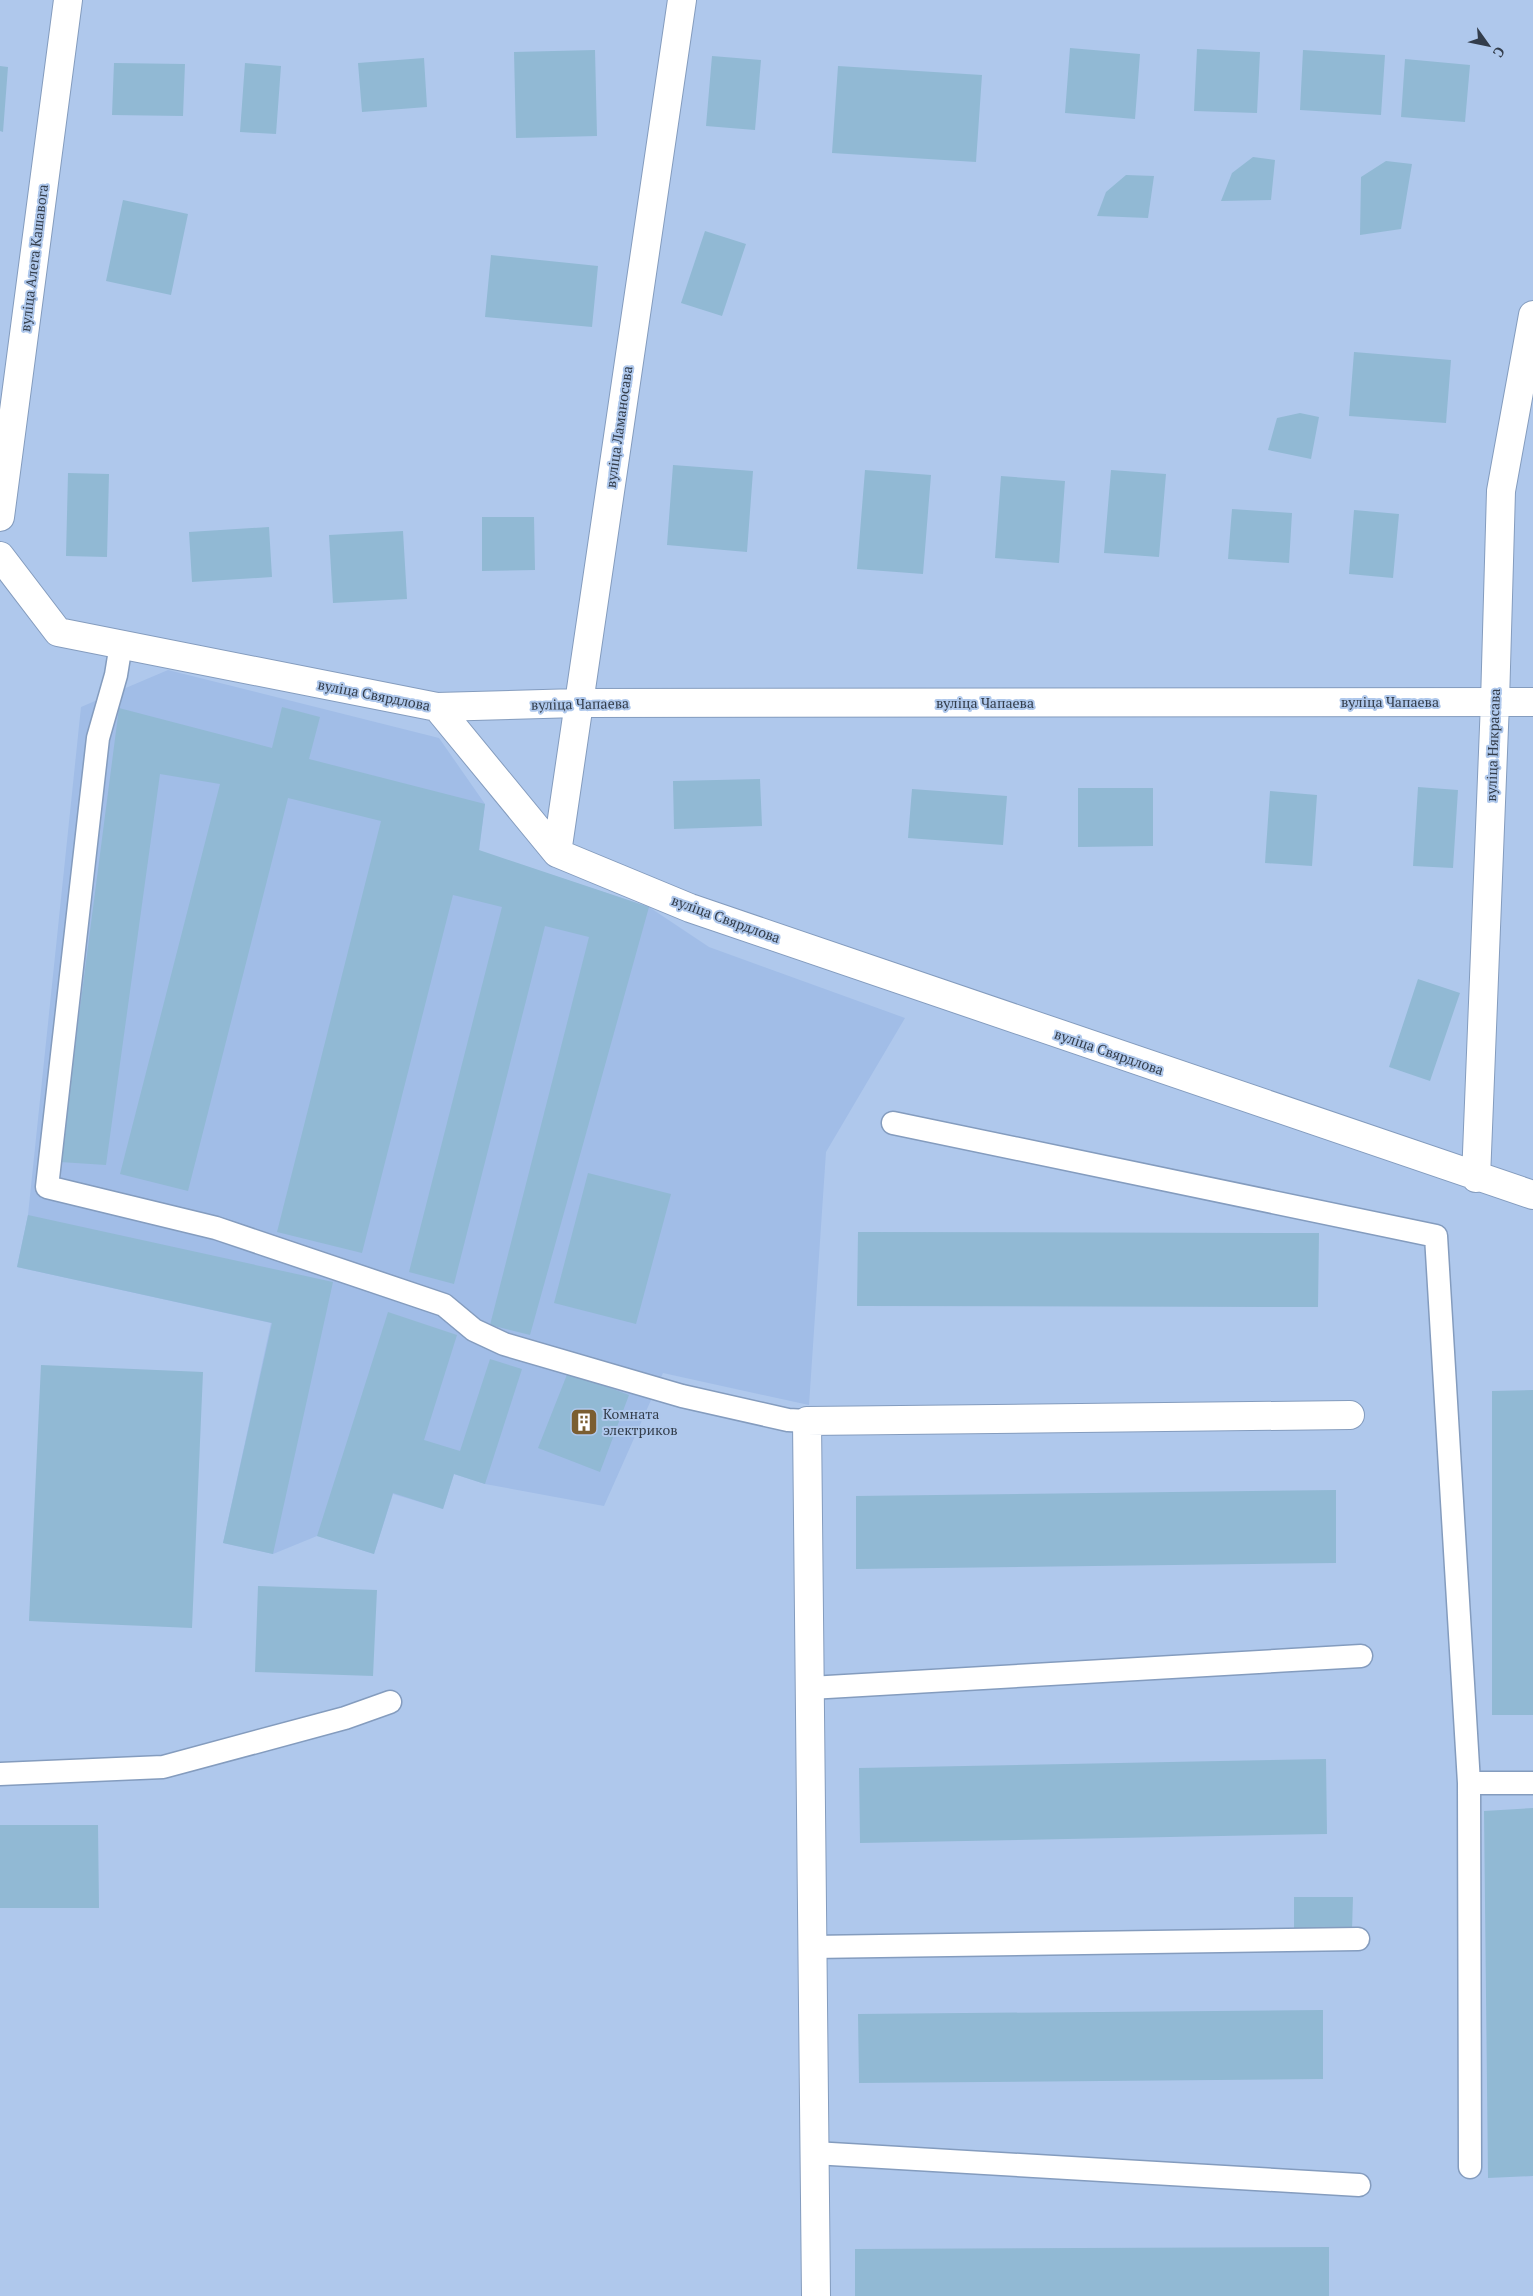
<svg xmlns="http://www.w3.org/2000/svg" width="1533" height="2296" font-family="'PT Serif',serif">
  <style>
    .built { fill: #a1bde7 }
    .building { fill: #91b9d4 }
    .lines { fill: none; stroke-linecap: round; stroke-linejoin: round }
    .lane-casing { stroke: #849cbe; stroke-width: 25 }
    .street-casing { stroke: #849cbe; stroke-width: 30 }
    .lane { stroke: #fff; stroke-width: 22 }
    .street { stroke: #fff; stroke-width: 28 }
    .labels { text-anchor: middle; stroke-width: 4; stroke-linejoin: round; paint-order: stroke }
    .street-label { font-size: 14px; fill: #333d4b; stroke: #afc8ec }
    .poi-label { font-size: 14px; fill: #333d4b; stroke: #afc8ec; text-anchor: start }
  </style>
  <rect width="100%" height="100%" fill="#afc8ec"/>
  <path class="built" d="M168 670 439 738 485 804 479 851 649 907 709 947 905 1018 826 1152 809 1405 663 1373 604 1506 485 1484 454 1474 443 1509 393 1494 374 1554 317 1536 273 1554 223 1543 271 1323 17 1267 28 1215 81 707Z"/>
  <path class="building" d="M1070 48 1140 54 1135 119 1065 113Z
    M1197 49 1260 52 1257 113 1194 111Z
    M595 50 597 136 516 138 514 52Z
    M1303 50 1385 55 1381 115 1300 110Z
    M712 56 761 60 755 130 706 126Z
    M424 58 427 107 362 112 358 63Z
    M1405 59 1470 65 1465 122 1401 117Z
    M114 63 185 64 183 116 112 115Z
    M245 63 281 66 276 134 240 132Z
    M0 66 8 67 3 132 0 131Z
    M838 66 982 75 976 162 832 153Z
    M1253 157 1275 160 1271 200 1221 201 1232 173Z
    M1386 161 1412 164 1401 229 1360 235 1361 177Z
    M1126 175 1154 176 1148 218 1097 216 1106 192Z
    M123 200 188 214 171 295 106 281Z
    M705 231 746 244 722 316 681 303Z
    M491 255 598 266 592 327 485 317Z
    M1354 352 1451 360 1446 423 1349 416Z
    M1300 413 1319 417 1311 459 1268 450 1277 418Z
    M673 465 753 471 747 552 667 545Z
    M865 470 931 475 923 574 857 569Z
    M1111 470 1166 474 1159 557 1104 553Z
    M68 473 109 474 107 557 66 556Z
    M1001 476 1065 481 1059 563 995 558Z
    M1232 509 1292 513 1289 563 1228 559Z
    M1354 510 1399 514 1393 578 1349 574Z
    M482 517H534L535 570 482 571Z
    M269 527 272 577 192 582 189 532Z
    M403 531 407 599 333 603 329 535Z
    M282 707 320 717 309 759 485 804 479 850 649 907 530 1335 490 1325 589 937 545 926 454 1284 409 1272 502 907 453 895 362 1253 277 1232 381 821 288 798 188 1191 120 1174 220 784 160 774 106 1165 60 1162 119 708 272 748Z
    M760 779 762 826 674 829 673 781Z
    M1418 787 1458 790 1453 868 1413 866Z
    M1078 788H1153V846L1078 847Z
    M912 789 1007 796 1003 845 908 838Z
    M1270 791 1317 795 1312 866 1265 863Z
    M1418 979 1460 993 1430 1081 1389 1067Z
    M588 1173 671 1194 636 1324 554 1303Z
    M28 1215 333 1282 273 1554 223 1543 272 1323 17 1267Z
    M858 1232 1319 1233 1318 1307 857 1306Z
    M388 1312 457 1335 424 1440 460 1451 490 1359 522 1369 485 1484 454 1474 443 1509 393 1493 374 1554 317 1536Z
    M41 1365 203 1372 192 1628 29 1621Z
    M568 1372 629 1395 600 1472 538 1448Z
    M1533 1390V1715H1492V1391Z
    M1336 1490V1563L856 1569V1496Z
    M258 1586 377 1590 373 1676 255 1672Z
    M1326 1759 1327 1834 860 1843 859 1768Z
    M1533 1808V2176L1488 2178 1484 1811Z
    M0 1825H98L99 1908H0Z
    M1294 1897H1353L1352 1930H1294Z
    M1323 2010V2079L859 2083 858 2014Z
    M1329 2247V2296H855V2249Z"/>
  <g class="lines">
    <g class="lane-casing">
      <path id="lane" d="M121 644 116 675 98 738 47 1187 216 1228 444 1305 474 1330 504 1344 682 1396 788 1420 807 1421
        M893 1123 1436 1236 1469 1783
        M810 1688 1361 1656
        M0 1774 163 1767 345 1718 390 1702
        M812 1947 1358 1939
        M814 2153 1359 2185
        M1470 2167 1469 1783H1533"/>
    </g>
    <g class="street-casing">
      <path id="street" d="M0 517 68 0
        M0 556 58 632 437 707 557 853 690 908 1533 1195
        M437 707 578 703 1533 702
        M557 853 682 0
        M1476 1178 1495 702 1501 491 1533 315
        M816 2296 807 1421 1350 1415"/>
    </g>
    <use href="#lane" class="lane"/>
    <use href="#street" class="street"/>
  </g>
  <defs>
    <g id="building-square" transform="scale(1.4375)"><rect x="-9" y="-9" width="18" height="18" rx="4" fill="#7b5e31" stroke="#afc8ec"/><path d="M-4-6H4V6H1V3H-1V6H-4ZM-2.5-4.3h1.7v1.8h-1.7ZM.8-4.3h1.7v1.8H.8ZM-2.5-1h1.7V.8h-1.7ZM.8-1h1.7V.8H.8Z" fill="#fff"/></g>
  </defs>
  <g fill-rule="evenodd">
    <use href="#building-square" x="584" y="1422"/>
  </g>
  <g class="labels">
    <g class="street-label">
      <text transform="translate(34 258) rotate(-83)" y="5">вуліца Алега Кашавога</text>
      <text transform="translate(619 427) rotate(-82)" y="5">вуліца Ламаносава</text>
      <text transform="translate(374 695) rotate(11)" y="5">вуліца Свярдлова</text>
      <text x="1390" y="707">вуліца Чапаева</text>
      <text x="985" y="708">вуліца Чапаева</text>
      <text transform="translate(580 704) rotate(-1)" y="5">вуліца Чапаева</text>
      <text transform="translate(1493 745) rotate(-88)" y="5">вуліца Някрасава</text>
      <text transform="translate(726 919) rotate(20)" y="5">вуліца Свярдлова</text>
      <text transform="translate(1109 1052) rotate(19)" y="5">вуліца Свярдлова</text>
    </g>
    <g class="poi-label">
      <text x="603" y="1419">Комната<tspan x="603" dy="16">электриков</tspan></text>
    </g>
  </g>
  <g transform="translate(1488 45) rotate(123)" stroke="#afc8ec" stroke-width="4" paint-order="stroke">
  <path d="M0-4L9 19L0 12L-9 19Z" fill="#333d4b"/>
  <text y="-8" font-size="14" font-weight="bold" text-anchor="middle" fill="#333d4b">С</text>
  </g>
</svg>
